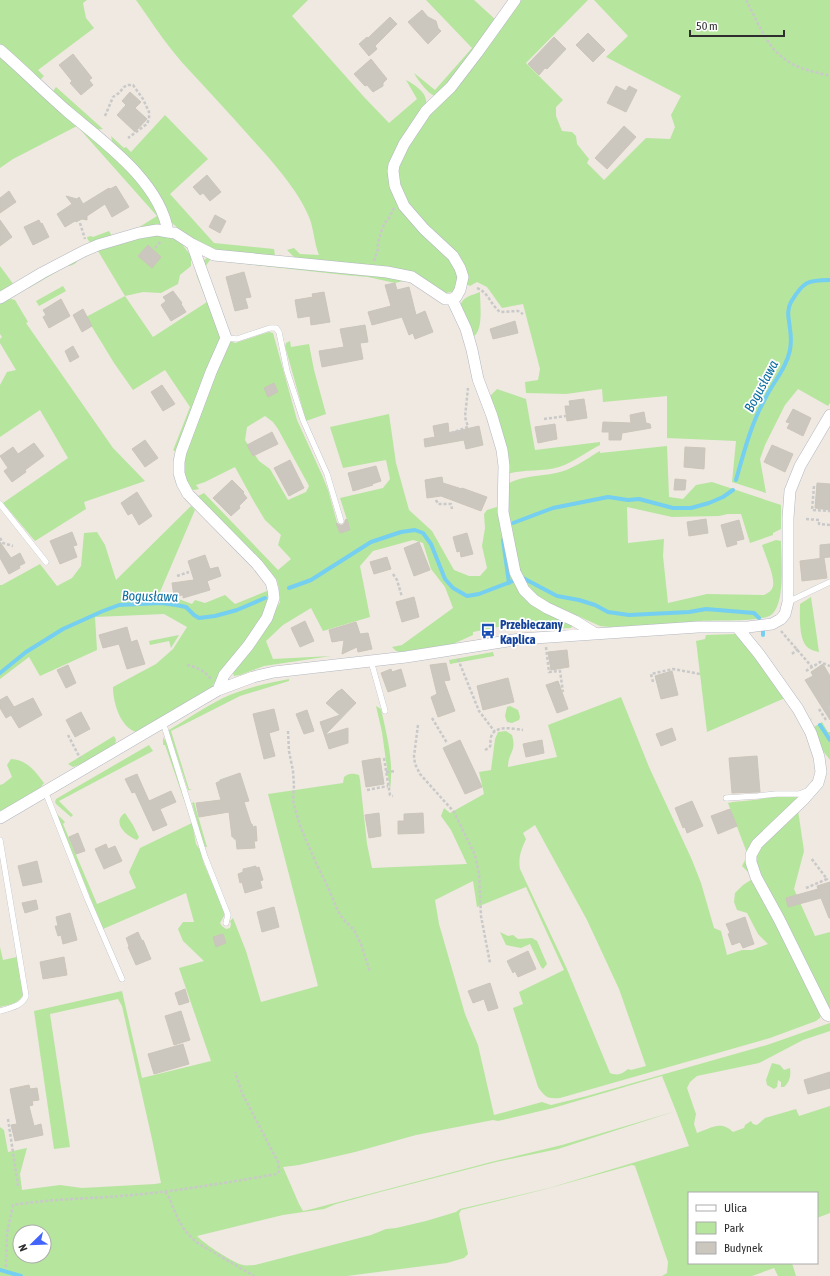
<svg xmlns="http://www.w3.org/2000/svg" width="830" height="1276" font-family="'Asap Condensed',sans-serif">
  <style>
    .green { fill: #b6e59e; fill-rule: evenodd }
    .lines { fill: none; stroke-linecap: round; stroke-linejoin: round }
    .stream { stroke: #75cff0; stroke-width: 4 }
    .building { fill: #cbc7bf; stroke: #cbc5ba }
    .service-casing { stroke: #b4b7c1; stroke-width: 6 }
    .minor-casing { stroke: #b4b7c1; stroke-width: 12 }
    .path { stroke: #c9c9c9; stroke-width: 2.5; stroke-dasharray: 3 2; stroke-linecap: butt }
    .service { stroke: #fff; stroke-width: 5.5 }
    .minor { stroke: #fff; stroke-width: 11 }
    .labels { text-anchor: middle; stroke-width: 3.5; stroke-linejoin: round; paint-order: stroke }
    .transit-label { font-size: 13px; font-weight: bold; fill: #164399; stroke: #fff; text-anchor: start }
    .water-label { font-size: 14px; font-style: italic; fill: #0d6fa3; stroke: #fff }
  </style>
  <rect width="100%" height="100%" fill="#efe9e1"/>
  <path class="green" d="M0 0H87L83 3 86 18 94 28 38 70 44 76 38 82 0 47Z
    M136 0H308L292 16 364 97 389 123 417 99 406 80C415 85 428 93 426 104L403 138 394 192 451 258 459 273 456 289 452 292 446 293 425 280 296 259 287 250 294 248 300 254 319 255C314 243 314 229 309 217 298 190 271 160 251 138 231 115 210 93 189 70 169 49 153 24 136 0Z
    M426 0H474L497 21 452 81 435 96C427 93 418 80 414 73L435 90 472 48Z
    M520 0H588L526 63 563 100 556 107V116L562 131 572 132 576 136 577 144 589 159 587 163 604 180 646 138 670 139 675 127 671 115 681 96 606 57 628 36 594 0H830V403L828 406 798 389 785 405 765 445 760 459 766 493 732 482 736 441 667 438V396L603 402 602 389 566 394 526 393 525 382 538 380 540 369 523 304 502 308 487 287 477 282 470 286 466 284 467 278 405 203 398 187 397 167 415 132Z
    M0 57 79 125 131 174 154 202 161 220 160 224 133 231 157 216 77 126 13 159 0 168Z
    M56 87 103 129 93 130 51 94Z
    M165 115 208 159 170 194 214 243 274 249 275 255 273 257 214 252 181 231 171 222 162 200 113 146 111 136 124 148 126 147 131 152Z
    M109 231 112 236 92 244 88 240 87 237 91 236 93 237Z
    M169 234 182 244 191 256V266L180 275 178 284 161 293 143 292 125 296 153 337 207 302 196 274 202 281 221 336 176 452 173 450 174 448 190 407 165 370 133 390 114 363 86 317 125 296 98 251 78 260C76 264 71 266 67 266L27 289 31 284 76 259 141 235Z
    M207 258 367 272 404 281 395 283 368 277 345 275 210 260 205 267 204 260Z
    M0 266 14 285 0 296Z
    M63 286 66 291 39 306 36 301Z
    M480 292C480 303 484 333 472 337L460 306C463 296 471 296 480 292Z
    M8 298 15 300 28 322 26 323 113 448 145 481 84 502 86 509 35 541 3 503 68 458 40 410 0 437V385L7 372 16 370 0 343V339L2 337 0 334V303Z
    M269 332 273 333 297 420 322 475 328 490 340 533 350 529 340 498 383 488 390 479 386 460 343 468 330 427 389 414 396 463 409 510 432 531 454 570 469 576H480L487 568 482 546 485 528 484 514 487 510 500 506 516 583 572 626 571 628 547 629V625L530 627 503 626 473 632V635L453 644 400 652 396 651 392 647 402 645 453 608 445 587 431 569 423 543 413 540 373 551 360 566 370 617 323 631 311 608 283 625 266 641 273 659 331 656 264 666 240 675 234 676 233 673 235 670 274 613 280 602 279 588 277 580 262 562 198 499V496L204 493 278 570 291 559 278 545 281 535 265 520 253 500 235 467 205 482 196 485 199 489 194 490 190 489 184 476 183 460 207 392 231 341 235 343ZM265 416 273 422 278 429 309 486 306 492 288 500 270 469 259 461 245 440 247 427Z
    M290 341 291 347 309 344 314 370 326 414 306 421 285 346 286 343Z
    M497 389 526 399 535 450 600 442V445C586 452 574 462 559 467 543 472 524 469 507 474L491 401V395Z
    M667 446 669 497 683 499 696 485 712 482 781 505V529L773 533V535L750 543 741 514H728L719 516 672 517 627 507 628 543 664 539 663 556 668 603 707 594 764 595C768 593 772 591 773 586 775 576 765 555 762 545L776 540 781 541C781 558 786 604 771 615 763 622 714 620 701 621 671 623 640 626 609 627L600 626 547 602 534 594 524 584 519 574 509 524 507 484C525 475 538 477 556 473 572 470 586 459 600 451V453Z
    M191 506 195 510 160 592 192 604 195 600 205 603 225 595 235 604 267 591C268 594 269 598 268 601 262 630 226 660 212 687L136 732C120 727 113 702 113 687L156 664 173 649 187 627 164 614 95 617 97 650 40 676 29 657 0 679V585H2L40 564 57 586 72 578 81 566 84 533 97 532 105 545 116 580Z
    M811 597 818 645 819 652C817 651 813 651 810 649 798 643 800 616 800 604Z
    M737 634 785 698 707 732 696 641 705 639 706 635Z
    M179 635 171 648 169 641 150 645 149 641Z
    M493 652 494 656 450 664 449 660Z
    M289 679V681L240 696 171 731 189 789 192 790H188L169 732V730C187 719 205 707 223 698 244 688 267 683 289 679Z
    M621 697 649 767 692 860 701 883 714 928 721 931 727 955 742 950H752L768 944 758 934 747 913 737 910 734 902 735 893 743 885 754 878 821 1014 820 1018 816 1021 770 1038 560 1098C547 1099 545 1097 538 1087L513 1008 523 1004 519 992 564 970 526 887 477 907 473 881 435 900 439 924 465 1014 478 1045 494 1115 542 1102 551 1105 587 1096 767 1045 830 1023V1031L803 1040 759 1063 697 1076 690 1082 687 1088 696 1114 694 1124 697 1133C711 1128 721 1120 733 1132L744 1128 745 1125 751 1121 753 1124 757 1125 765 1118 796 1109 799 1116 830 1106V1213L817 1218V1193H689V1263H792L796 1276H778L774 1268 752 1276H662L667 1273 668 1262 635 1166 632 1165 546 1189 461 1210 459 1214 468 1254 464 1258 447 1263 347 1276H0V1127L4 1130 8 1152 27 1148 20 1174 22 1190 60 1185 82 1188 155 1184 161 1183 152 1139 122 1006 118 999 50 1014 70 1147 54 1149 34 1011 122 991 142 1078 211 1061 179 968 204 961 183 941 178 929 183 922H194L186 893 103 929 56 813 65 822 63 824 97 904 136 888 129 872 140 848 192 823 165 745H163V737L167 743 192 823 196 844 200 850 204 864 224 910V916L220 923 222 926 226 929 230 928 231 924 230 921 233 918 246 951 261 1002 318 986 268 794 343 783 344 777C349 773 352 773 359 775L360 780 367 844 372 868 467 864 451 830 441 816 444 808 450 813 484 794 479 772 491 770 495 739 498 732 506 731 512 735C517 752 508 752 508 767L557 757 548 725ZM535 825 587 920 619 989 646 1066 631 1070 628 1069C622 1074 618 1076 610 1073L567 969 520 869C518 858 521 850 526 839L523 833ZM662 1076 676 1111 562 1145 491 1162 312 1209 303 1211 299 1204 283 1167 299 1165 355 1152 416 1135 493 1120 498 1121 553 1108ZM676 1111 689 1146 549 1188 460 1209 456 1212 426 1221 396 1228 386 1229 371 1235 255 1265C252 1265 246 1266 243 1265 235 1264 203 1243 197 1236L283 1215 324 1209 336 1204 380 1192 496 1162 558 1149ZM20 1232H44V1256H20Z
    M376 706 381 709C387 736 394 762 390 790L382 732Z
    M510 706 518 710 520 717 519 720 512 723 507 722 505 716 507 707Z
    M812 716 811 721 814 727 822 722 828 732H830V760L820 747 810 722Z
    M114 736 116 740 115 744 84 763 73 767 68 764Z
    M149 745 153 751 59 801 73 815 71 817 56 804 55 802 56 799Z
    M11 759C27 760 35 771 44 783L40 788 0 812V785L3 784 12 777 7 765Z
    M773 797H802L755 841 751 872H748L742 866 745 860 747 853 728 803 733 802 754 800Z
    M194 802 207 847H204L192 803Z
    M798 810 804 851 794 889 815 936 830 932V1013L756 869V850Z
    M125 813 133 825 139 837 137 840C126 836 111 822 125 813Z
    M500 932 508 936 513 935 518 939 532 938 537 941 547 964 543 969 541 967 530 944 521 948 506 945Z
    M0 947 3 960 17 957 23 994C21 1003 8 1005 0 1007Z
    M772 1063 780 1065 784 1070 790 1068C791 1075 790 1082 784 1087H781V1082L778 1080 777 1087 774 1089 767 1085 766 1080Z"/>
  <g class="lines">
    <path class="stream" d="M736 480C744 452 751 424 765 399 773 382 786 369 790 350 791 344 791 335 790 329 789 319 786 311 791 302 803 282 807 280 830 280
      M513 523 553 508 608 497 628 500 639 499 673 508H691L709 503 723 497 733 490
      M503 540 509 583
      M523 578 557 596 579 600 595 605 608 612 629 615 689 612 706 609 754 613 759 618
      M289 588 311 580 371 542 401 532 415 530 423 533 431 544 445 579 453 588 467 596 479 594 513 581
      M763 631V635
      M0 673 26 652 63 629 103 611 119 605 161 603 176 605 186 607 194 615 199 618 215 616 237 610 265 598
      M820 725 830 740
      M0 1270 21 1276"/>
  </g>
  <path class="building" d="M422 10 428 17 436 21 438 28 441 31 428 44 408 22Z
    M390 17 397 24 375 46 377 49 369 56 359 44 367 37 368 38Z
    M588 33 605 50 593 62 576 45Z
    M554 37 566 49 547 69 545 68 539 75 528 64Z
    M73 54 92 78 89 80 93 85 81 95 70 83 72 81 59 65Z
    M371 59 387 79 383 83V86L373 92 367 85 365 86 354 74Z
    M616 86 626 91 629 86 637 90 626 112 607 103Z
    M130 92 141 102 135 108 147 119 135 132 117 115 126 105 122 101Z
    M624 126 636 137 607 169 595 158Z
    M207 175 221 192 210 201 203 193 200 195 193 187Z
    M116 186 129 207 112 217 105 204 87 216V220L82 219 76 222 75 221 65 227 57 214 72 204 66 196 77 199 79 197 83 204 109 188 110 189Z
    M9 191 16 202 0 213V198Z
    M215 215 226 221 220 233 209 227Z
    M0 220 12 237 0 246Z
    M39 220 41 224 42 223 49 237 33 245 24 227Z
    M148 245 161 257 152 268 138 256Z
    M244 272 251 297 245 298 248 308 235 311 226 277Z
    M395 283 397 290 409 287 416 315 425 311 433 332 415 339 413 333 409 335 402 317 372 325 368 312 391 306 385 285Z
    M173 291 182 303 181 304 186 312 171 321 161 305 166 301 163 297Z
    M324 292 330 322 311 325 310 316 298 318 295 300 313 297 312 294Z
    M61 299 70 316 49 328 43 317 46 315 43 310Z
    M83 309 92 326 82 332 73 315Z
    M515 321 518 333 493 339 490 329Z
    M365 325 368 342 360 343 363 359 322 367 319 351 344 347 340 329Z
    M73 346 79 357 70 362 65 351Z
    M274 383 278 392 268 397 264 388Z
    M162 385 175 404 163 411 151 392Z
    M584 399 587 418 567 421 565 406H570L569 401Z
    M793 409 811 418 803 436 787 428 790 423 786 422Z
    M644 412 646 423 650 424 651 428 622 433 621 440H609V432H602L603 422 631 423 630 415Z
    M448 423 449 433 479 426 483 445 466 449 464 440 425 447 424 439 435 437 433 426Z
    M555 424 557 439 538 443 535 427Z
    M272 432 278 444 253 456 247 445Z
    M145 440 158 458 145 467 132 449Z
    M34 443 44 456 25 470 26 472 12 482 4 471 8 468 0 456 13 447 18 454Z
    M772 445 793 454 785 472 764 462Z
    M685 447 705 448 704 469 684 467Z
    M290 460 304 488 289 496 274 468Z
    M376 466 381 481 372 484 373 485 353 491 348 473Z
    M442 477 443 483 462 489V488L487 497 481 511 441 496 427 498 425 480Z
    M675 479 686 480 685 490H674Z
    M232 480 244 492 243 493 247 498 239 506 240 508 231 516 213 498Z
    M817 483 830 484V510L815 508Z
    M137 492 152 516 139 525 132 513 128 515 121 503Z
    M347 519 350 530 340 533 336 523 340 525H343L345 522V520Z
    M706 519 708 533 689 536 687 522Z
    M739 520 744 539 736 541 737 544 727 547 721 525Z
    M72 532 77 545 73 546 77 557 60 564 50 541Z
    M467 533 473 554 461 557 460 551 457 552 453 537Z
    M0 542 11 558 20 553 25 563 19 566 20 568 9 574 0 558Z
    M419 542 430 570 414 576 404 548Z
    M830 544V557L820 558V545Z
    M205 555 210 569 218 567 221 576 207 581 210 590 183 598V595L174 596 172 583 194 580 188 561Z
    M387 557 391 569 374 574 370 562Z
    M824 558 827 578 802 581 800 561Z
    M414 597 419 617 402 622 396 602Z
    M305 621 314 641 300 647 291 628Z
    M356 622 360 634 368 633 372 649 358 652 357 647 342 654 344 640 332 642 329 630Z
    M127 627 131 642 137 640 145 664 127 669 119 644 103 648 99 635Z
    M567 650 569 667 551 670 548 652Z
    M446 663 450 680 444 681 455 711 438 717 431 697 437 694 430 665Z
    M823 664 830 676V720L805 680 813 676 811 672Z
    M68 665 76 683 66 688 57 670Z
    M391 669 392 672 401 669 406 686 388 692 381 673Z
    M672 671 678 695 661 699 655 676Z
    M508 678 514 702 483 710 477 686Z
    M558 681 568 709 557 713 546 685Z
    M342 689 356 703 325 735 348 728V743L329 749 320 722 340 715 326 703 337 692Z
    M7 696 14 707 33 698 42 715 19 728 11 715 6 718 0 708V700Z
    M274 709 279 730 269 733 275 756 264 759 253 714Z
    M307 710 314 731 304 734 296 714Z
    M81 712 90 729 75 737 66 720Z
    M672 728 676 740 661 746 656 734Z
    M460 740 482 787 465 794 443 748Z
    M542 740 544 753 526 757 523 744Z
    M757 756 760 792 732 793 729 758Z
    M380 758 384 784 366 787 362 761Z
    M240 773 249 801 244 802 251 824H252L253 827 256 826 257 841H254L255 848 237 849 236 839H234V837H232L229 812 199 817 196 803 221 800 216 783 220 781V780Z
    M137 774 149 801 171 791 176 802 160 809 167 825 153 831 135 792 132 793 125 779Z
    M692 801 703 826 687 833 685 827 683 828 675 808Z
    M730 809 737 826 718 834 711 816Z
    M379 813 381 836 369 838 365 815Z
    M423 813 424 833 398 834V821H404V814Z
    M78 833 85 851 76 854 69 837Z
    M106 844 108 849 115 846 122 861 104 869 95 849Z
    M37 861 42 882 23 886 18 866Z
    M256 866V868L259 867 263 880 260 881 262 888 245 893 242 882 240 883 238 874 243 872V869Z
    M830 882V918H829L821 898 788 907 786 898 818 889 817 886Z
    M36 900 38 909 25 913 22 903Z
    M274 907 279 927 262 932 257 912Z
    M70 913 77 940 63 944 61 935 58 936 55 926H58L56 917Z
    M745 917 754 944 743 948 740 942 732 945 728 934 730 933 726 924Z
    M138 932 142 941 143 940 151 959 136 965 128 947 129 946 126 938Z
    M223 934 226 943 216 947 213 937Z
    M528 951 536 969 518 977 515 971 513 973 507 961Z
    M64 957 67 975 43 979 40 962Z
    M490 983 498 1008 488 1011 484 999 473 1003 468 991Z
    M185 989 189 1002 179 1005 175 993Z
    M181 1011 190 1040 174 1045 165 1016Z
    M183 1044 189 1064 154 1074 148 1054Z
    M830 1072V1088L808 1094 804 1080Z
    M29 1085 30 1089 37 1088 39 1100 32 1101 33 1105 29 1106 34 1126 41 1124 43 1135 15 1141 11 1125 17 1124 10 1089Z"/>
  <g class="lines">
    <g class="service-casing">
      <path id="service" d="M226 338 237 339 270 328H276L279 332 287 371 303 420 327 474 341 521
        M0 504 46 562
        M788 602 830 582
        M371 661 385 711
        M163 722 205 857 228 915 226 923
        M45 791 87 898 122 979
        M726 798 758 796 776 794H799L807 791
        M0 840 26 996C22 1006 10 1008 0 1011"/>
    </g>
    <g class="minor-casing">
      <path id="minor" d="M0 50C23 70 45 92 68 112 105 143 160 182 168 232
        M192 244 214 255 387 272 412 277 445 299H452L466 329 472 350 478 379 492 416 502 450 504 466 503 512 515 572 524 590 534 600 547 608 575 621 596 634
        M0 298 42 273 84 251 98 245 139 233 157 230 168 232 175 233 192 244 226 338 211 372 181 452 179 462V473L182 483 188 494 257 564 271 582 273 590 274 598 267 618 248 646 224 675 218 690
        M452 299 456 297 460 290 463 277 460 268 453 256 424 229 404 206 395 186 393 171 394 165 404 144 426 111 451 87 477 53 515 0
        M737 627 759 654 798 709 811 733 819 757 821 772 818 783 803 800 757 844 751 855V862L756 877 779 919 825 1012 827 1015 830 1016
        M0 818 218 690 253 677 274 672 406 657 520 639 698 627H748L772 624 781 619 785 614 788 602V518L790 491 800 466 830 415"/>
    </g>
    <path class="path" d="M746 0C757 20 766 47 786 60 798 69 815 72 830 76
      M105 116 113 97 119 93 124 87 128 85H133L143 99 149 112V119L147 124 128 138
      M80 223 85 239
      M155 248 161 241
      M374 261 378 249V243L380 235 384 224 389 218 394 208
      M477 288C488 292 491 305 500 312L518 311 523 314
      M544 419 566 416
      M451 433 468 427 465 417 468 388
      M814 486 812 510 830 511
      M436 500 438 504H451L452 509
      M806 519 819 520V524L830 525
      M0 538 3 543 13 546
      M393 574 397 580 402 597
      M177 576 189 572
      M781 631 812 667
      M546 647 549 672 560 671 563 692
      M792 654 798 649
      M458 659 479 711 495 732
      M187 665C197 667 205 671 211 679
      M806 671 820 662 830 666
      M653 682 651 674 673 669 700 674
      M828 706 830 709
      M819 709 826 720
      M432 718 447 743
      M418 725 414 756 415 764 420 774 454 812 475 855 479 874 481 916 490 963
      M288 731 289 751 293 771 294 785 293 801 300 826 316 863 327 885 338 911 343 919 354 930 361 944 370 972
      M68 735 80 758
      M485 750C494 745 489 745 491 737 495 724 514 729 523 730
      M384 758 390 795 393 796
      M386 772 396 771
      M367 790 388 786
      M806 888 827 879 811 858
      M8 1119 18 1186
      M165 1192 168 1195 178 1219 185 1231 196 1242 254 1276
      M6 1267 7 1234 13 1205C49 1199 84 1199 120 1196 173 1192 225 1183 277 1174L279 1171 278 1162 242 1093 235 1072"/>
    <use href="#service" class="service"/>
    <use href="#minor" class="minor"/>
  </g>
  <defs>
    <g id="bus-bare" transform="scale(1.2)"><path d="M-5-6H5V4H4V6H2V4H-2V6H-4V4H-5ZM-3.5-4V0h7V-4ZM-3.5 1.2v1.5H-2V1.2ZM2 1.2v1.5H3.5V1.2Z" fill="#1a4fb4" stroke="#fff" stroke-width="2.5" paint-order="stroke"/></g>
  </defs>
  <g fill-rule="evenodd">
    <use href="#bus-bare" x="488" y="631"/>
  </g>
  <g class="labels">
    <g class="transit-label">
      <text x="500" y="629">Przebieczany<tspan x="500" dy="15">Kaplica</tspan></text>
    </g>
    <g class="water-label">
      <text transform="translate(761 386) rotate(-62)" y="5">Bogusława</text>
      <text transform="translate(150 596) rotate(1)" y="5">Bogusława</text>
    </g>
  </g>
  <rect x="688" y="1192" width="130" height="72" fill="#ffffff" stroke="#ababab"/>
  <rect x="696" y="1205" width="20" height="6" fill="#ffffff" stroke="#ababab"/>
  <text x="724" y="1212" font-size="12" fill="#2e2e2e">Ulica</text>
  <rect x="696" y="1222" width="20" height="12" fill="#b6e59e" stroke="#ababab"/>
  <text x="724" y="1232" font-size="12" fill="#2e2e2e">Park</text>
  <rect x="696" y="1242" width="20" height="12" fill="#cbc7bf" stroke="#ababab"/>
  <text x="724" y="1252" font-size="12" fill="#2e2e2e">Budynek</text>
  <g transform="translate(32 1244) rotate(247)"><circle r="19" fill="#ffffff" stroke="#ababab"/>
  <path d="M0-3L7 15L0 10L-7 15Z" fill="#4264fb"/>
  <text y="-6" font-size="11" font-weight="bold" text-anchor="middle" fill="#2e2e2e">N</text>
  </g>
  <path d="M690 30v6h94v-6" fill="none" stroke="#2e2e2e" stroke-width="2"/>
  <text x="696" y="30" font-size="12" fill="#2e2e2e" stroke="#ffffff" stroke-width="3" paint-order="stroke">50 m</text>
</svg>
